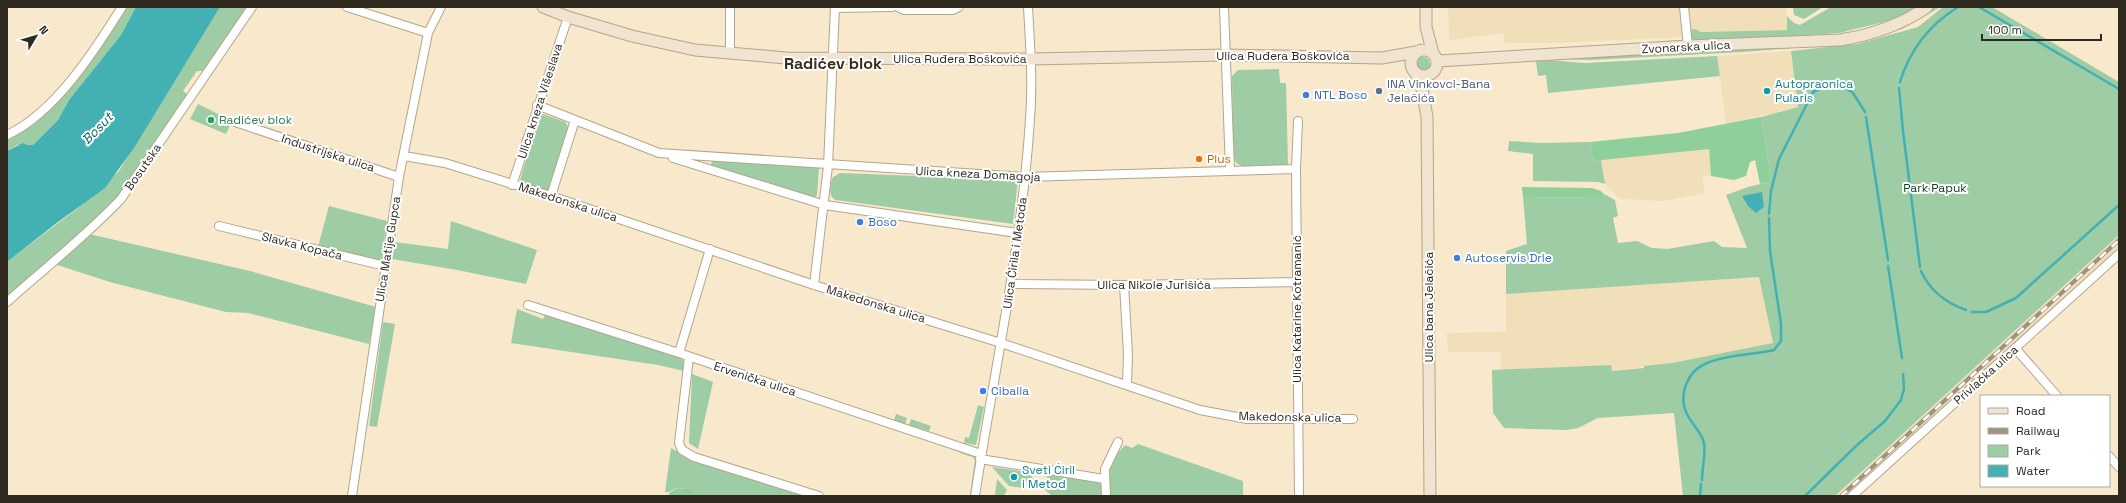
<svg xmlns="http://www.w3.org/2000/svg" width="2126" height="503" font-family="'Space Grotesk',sans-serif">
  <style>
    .built { fill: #f1dfba }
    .green { fill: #9dcca5 }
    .forest { fill: #8fcf9b }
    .water { fill: #43b1b4 }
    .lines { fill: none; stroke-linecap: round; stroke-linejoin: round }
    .stream { stroke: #43b1b4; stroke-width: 2.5 }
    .minor-casing { stroke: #b4a58a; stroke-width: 10 }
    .secondary-casing { stroke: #b4a58a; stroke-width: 13 }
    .minor { stroke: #fff; stroke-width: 8 }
    .secondary { stroke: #f0e4d0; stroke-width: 11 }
    .rail-casing { stroke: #9d937e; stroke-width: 4 }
    .rail { stroke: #fff; stroke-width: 2.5; stroke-dasharray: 8; stroke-linecap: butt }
    .service-dot { fill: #5c6f8a; stroke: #fff; stroke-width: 1.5 }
    .culture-dot { fill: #0f9aa8; stroke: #fff; stroke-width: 1.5 }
    .shop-dot { fill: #3f7fe0; stroke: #fff; stroke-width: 1.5 }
    .leisure-dot { fill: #2e9e5b; stroke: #fff; stroke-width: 1.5 }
    .food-dot { fill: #e8710a; stroke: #fff; stroke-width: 1.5 }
    .labels { text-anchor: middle; stroke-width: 4; stroke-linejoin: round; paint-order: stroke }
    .street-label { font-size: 12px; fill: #2f291e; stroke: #fff }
    .service-label { font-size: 12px; fill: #4e5e75; stroke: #fff; text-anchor: start }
    .culture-label { font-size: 12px; fill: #0d838f; stroke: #fff; text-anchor: start }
    .shop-label { font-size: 12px; fill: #366cbe; stroke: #fff; text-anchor: start }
    .leisure-label { font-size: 12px; fill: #27864d; stroke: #fff; text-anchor: start }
    .food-label { font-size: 12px; fill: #c56008; stroke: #fff; text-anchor: start }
    .park-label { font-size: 12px; fill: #134220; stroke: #fff }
    .water-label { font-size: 13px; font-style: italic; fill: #006264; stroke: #fff }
    .district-label { font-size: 16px; font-weight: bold; fill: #3a2e16; stroke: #fff }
  </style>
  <rect width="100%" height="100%" fill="#f8e9cc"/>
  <path class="built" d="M1448 7H1786L1788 30 1701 32 1695 29 1690 37 1552 43H1505L1503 33 1449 40Z
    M1791 51 1798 107 1726 124 1717 56Z
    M1709 149 1711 176 1702 177 1705 193 1662 201 1623 199 1617 196 1605 184 1601 160Z
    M2119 235V247L1847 496H1835Z
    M1759 277 1773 343 1672 363 1611 371V365L1502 371 1500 352H1448L1447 333 1506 332V294Z"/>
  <path class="green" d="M125 7H136L121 35 69 100 58 120 33 145H17L7 151V138C24 125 43 113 58 98 86 71 106 40 125 7Z
    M220 7H248L204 71H197L183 91 187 94 118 197 80 235 7 298V262L78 208 119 171Z
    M1793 7H1823L1804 19 1794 15Z
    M1831 7H1918L1892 20 1839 33 1699 42 1690 37 1689 30 1695 29 1701 32 1787 30V16L1794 23 1800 25Z
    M1934 7H1940L1902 29 1855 43 1742 52 1591 60 1558 59 1838 42 1910 22Z
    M1943 7H1992L2119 82V235L1835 496H1683L1674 413 1598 418 1578 428 1567 430 1504 428 1493 413 1492 370 1611 365 1612 371 1644 368V366L1672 363 1773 343 1759 277 1506 294V251L1527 244 1523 197 1603 198 1604 194 1615 200 1618 216 1613 218 1618 243 1637 241 1652 248 1668 249 1714 241 1722 247 1747 248 1726 195 1748 187 1769 182 1770 171 1761 117 1798 107 1791 51 1857 44 1918 27Z
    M1717 56 1720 76 1548 93 1546 75 1538 76 1536 61 1548 60 1585 63Z
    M1416 64a7 7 0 1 1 14 0a7 7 0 1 1-14 0Z
    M1279 69 1280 83H1286L1288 165 1242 166 1236 163 1233 155 1232 76 1238 70Z
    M198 104 232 121 226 134 190 119Z
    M543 114 565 122 569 128 550 189 547 191 521 183 520 180 540 115Z
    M1509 141 1540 143 1590 142 1593 161 1601 160 1605 184 1598 182 1533 181V154L1508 151Z
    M712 160 819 168 817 195 813 199 711 166Z
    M840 173 1018 180 1013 224 836 200C827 196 831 186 832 178Z
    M329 206 387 221 381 263 318 247Z
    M451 221 537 250 526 284 457 270 392 259 394 242 448 249Z
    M89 234 250 271 376 307 369 344 248 313 226 312 110 282 54 264Z
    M517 309 543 319 545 314 679 357 686 363 684 371 658 365 511 343Z
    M383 322 395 324 377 427 369 426Z
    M692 374 713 382 698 449 689 443Z
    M978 405 984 407 976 445 964 443 965 437 969 438Z
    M896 414 907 418 905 424 894 420Z
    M911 419 931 426 929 431 909 425Z
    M1138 444 1243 481V496H1108C1107 472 1108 463 1125 445L1132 448Z
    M671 448 694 460 808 496H703C696 493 685 487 677 488 672 489 671 493 665 492Z
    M961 450 977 457 973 496 970 495 975 460 973 457 960 453Z
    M992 467 1033 473 1030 483 1024 481 1023 488 1009 486Z
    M1048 473 1058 475 1060 478 1063 475 1099 482 1102 486 1101 496H1052L1044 489Z
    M997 479 1007 490 1004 496H995Z"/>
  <path class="forest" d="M1761 117 1770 171 1769 182 1760 184 1755 160 1750 162 1746 176 1734 180 1711 176 1709 149 1593 161 1590 142 1678 133Z
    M1522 187 1592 188 1601 191 1604 194 1603 198 1523 197Z
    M677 488 687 489 703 496H669V493Z"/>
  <path class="water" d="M136 7H220L134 148 105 188 58 222 7 262V151L23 143 27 145H33L58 120 69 100 121 35Z
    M1762 192 1764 207 1756 213 1748 206 1742 196Z"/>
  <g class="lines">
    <path class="stream" d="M1979 7 2119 89
      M1900 82C1910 49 1929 25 1958 7
      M1899 88 1903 131 1920 267
      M1866 117 1888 260
      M1769 214 1771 191 1779 159 1813 92 1828 85 1844 87 1853 93 1865 112
      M1888 266 1902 358
      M1921 271C1930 291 1946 303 1966 310
      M1972 312H1986L2016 298 2119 205
      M1702 480C1702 468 1706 454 1704 443 1702 433 1693 425 1688 416 1677 396 1687 371 1707 363 1728 354 1752 355 1774 350L1781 341V324L1770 251 1769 218
      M1700 496 1701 484
      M1805 496 1856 446 1885 421 1901 400 1904 389 1903 374"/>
    <g class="minor-casing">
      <path id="minor" d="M347 7 428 33
        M730 7V54
        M898 7 904 10H953L959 7
        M1224 7 1230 171
        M1684 7 1688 46
        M835 8 892 7
        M537 105 659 153 1025 177 1296 169
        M1298 121 1296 169 1299 496
        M235 122 399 177
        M7 135C55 113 95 50 122 7
        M404 156 445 163 551 196 814 285 1001 343 1200 410 1247 419H1353
        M673 158 825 205 1017 233
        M512 185 568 17
        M551 196 575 120
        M219 226 385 266
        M1011 284 1124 285 1297 282
        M814 285 828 166 835 7
        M1124 285 1128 354 1127 384
        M7 302C45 268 86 236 121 199L252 7
        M528 305 679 353 981 454
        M2015 348 2057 396
        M679 353 710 249
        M689 357 679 443 682 450 694 457 819 496
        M2109 456 2119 467
        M980 459 1104 479
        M352 496 399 177 428 33 441 7
        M975 496C994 371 1022 246 1030 119 1033 82 1030 44 1028 7
        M1106 496 1105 469 1118 442
        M1852 496 2119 254"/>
    </g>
    <g class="secondary-casing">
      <path id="secondary" d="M543 7 568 17 632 36 695 50 786 58 1030 59 1225 55 1382 58 1416 52
        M1426 7V27L1433 53
        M1411 63a13 13 0 1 1 26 0a13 13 0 1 1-26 0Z
        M1438 61 1688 46 1840 40C1871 35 1901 25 1927 7
        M1416 74 1422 89 1427 117 1430 496"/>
    </g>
    <use href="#minor" class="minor"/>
    <use href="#secondary" class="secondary"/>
    <g class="rail-casing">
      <path id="rail" d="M1841 496 2119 240"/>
    </g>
    <use href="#rail" class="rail"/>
  </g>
  <circle class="service-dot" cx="1379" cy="91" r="4"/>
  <g class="culture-dot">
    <circle cx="1767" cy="91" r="4"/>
    <circle cx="1014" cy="477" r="4"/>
  </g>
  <g class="shop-dot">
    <circle cx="1306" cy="95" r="4"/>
    <circle cx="860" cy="222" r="4"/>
    <circle cx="1457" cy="258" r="4"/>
    <circle cx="983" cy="391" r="4"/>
  </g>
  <circle class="leisure-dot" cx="211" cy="120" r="4"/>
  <circle class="food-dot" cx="1199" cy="159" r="4"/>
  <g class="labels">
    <g class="street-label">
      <text transform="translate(1686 47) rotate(-3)" y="4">Zvonarska ulica</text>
      <text x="1283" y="60">Ulica Ruđera Boškovića</text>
      <text x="960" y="63">Ulica Ruđera Boškovića</text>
      <text transform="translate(540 101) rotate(-72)" y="4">Ulica kneza Višeslava</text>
      <text transform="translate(328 153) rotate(18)" y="4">Industrijska ulica</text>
      <text transform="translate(143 167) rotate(-55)" y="4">Bosutska</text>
      <text transform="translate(978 174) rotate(3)" y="4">Ulica kneza Domagoja</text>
      <text transform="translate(568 202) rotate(18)" y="4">Makedonska ulica</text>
      <text transform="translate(302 246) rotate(14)" y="4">Slavka Kopača</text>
      <text transform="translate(388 249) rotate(-81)" y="4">Ulica Matije Gupca</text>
      <text transform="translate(1015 253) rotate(-82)" y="4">Ulica Ćirila i Metoda</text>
      <text x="1154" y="289">Ulica Nikole Jurišića</text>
      <text transform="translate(876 304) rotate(17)" y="4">Makedonska ulica</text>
      <text transform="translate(1429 307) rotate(-90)" y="4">Ulica bana Jelačića</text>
      <text transform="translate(1297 309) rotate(-90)" y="4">Ulica Katarine Kotramanić</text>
      <text transform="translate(1986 375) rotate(-42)" y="4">Privlačka ulica</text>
      <text transform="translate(755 379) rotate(18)" y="4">Ervenička ulica</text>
      <text transform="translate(1290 417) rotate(1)" y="4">Makedonska ulica</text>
    </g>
    <g class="service-label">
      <text x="1387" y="88">INA Vinkovci-Bana<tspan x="1387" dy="14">Jelačića</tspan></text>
    </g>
    <g class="culture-label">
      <text x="1775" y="88">Autopraonica<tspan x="1775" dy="14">Pularis</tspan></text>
      <text x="1022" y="474">Sveti Ćiril<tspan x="1022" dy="14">i Metod</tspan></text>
    </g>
    <g class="shop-label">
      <text x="1314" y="99">NTL Boso</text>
      <text x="868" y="226">Boso</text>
      <text x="1465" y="262">Autoservis Drle</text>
      <text x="991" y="395">Cibalia</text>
    </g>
    <g class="leisure-label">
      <text x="219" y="124">Radićev blok</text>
    </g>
    <g class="food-label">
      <text x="1207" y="163">Plus</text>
    </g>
    <g class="park-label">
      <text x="1935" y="192">Park Papuk</text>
    </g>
    <g class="water-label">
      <text transform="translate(97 128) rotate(-46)" y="5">Bosut</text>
    </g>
    <g class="district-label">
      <text x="833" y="69">Radićev blok</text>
    </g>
  </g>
  <rect width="2126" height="503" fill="none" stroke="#2f291e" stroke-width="16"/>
  <rect x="1980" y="395" width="130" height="92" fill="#ffffff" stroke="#aca9a5"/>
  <rect x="1988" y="408" width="20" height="6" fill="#f0e4d0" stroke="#aca9a5"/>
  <text x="2016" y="415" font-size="12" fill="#2f291e">Road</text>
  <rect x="1988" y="428" width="20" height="6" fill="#9d937e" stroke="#aca9a5"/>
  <text x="2016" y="435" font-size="12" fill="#2f291e">Railway</text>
  <rect x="1988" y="445" width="20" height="12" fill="#9dcca5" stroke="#aca9a5"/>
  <text x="2016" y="455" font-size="12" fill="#2f291e">Park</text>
  <rect x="1988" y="465" width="20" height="12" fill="#43b1b4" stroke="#aca9a5"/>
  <text x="2016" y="475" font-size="12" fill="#2f291e">Water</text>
  <g transform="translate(36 36) rotate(52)" stroke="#ffffff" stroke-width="3" paint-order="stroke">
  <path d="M0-3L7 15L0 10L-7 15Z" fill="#2f291e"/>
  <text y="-6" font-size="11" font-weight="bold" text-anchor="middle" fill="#2f291e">N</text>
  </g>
  <path d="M1982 34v6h119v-6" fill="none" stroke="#2f291e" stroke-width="2"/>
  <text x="1988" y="34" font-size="12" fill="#2f291e" stroke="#ffffff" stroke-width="3" paint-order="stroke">100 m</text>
</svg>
